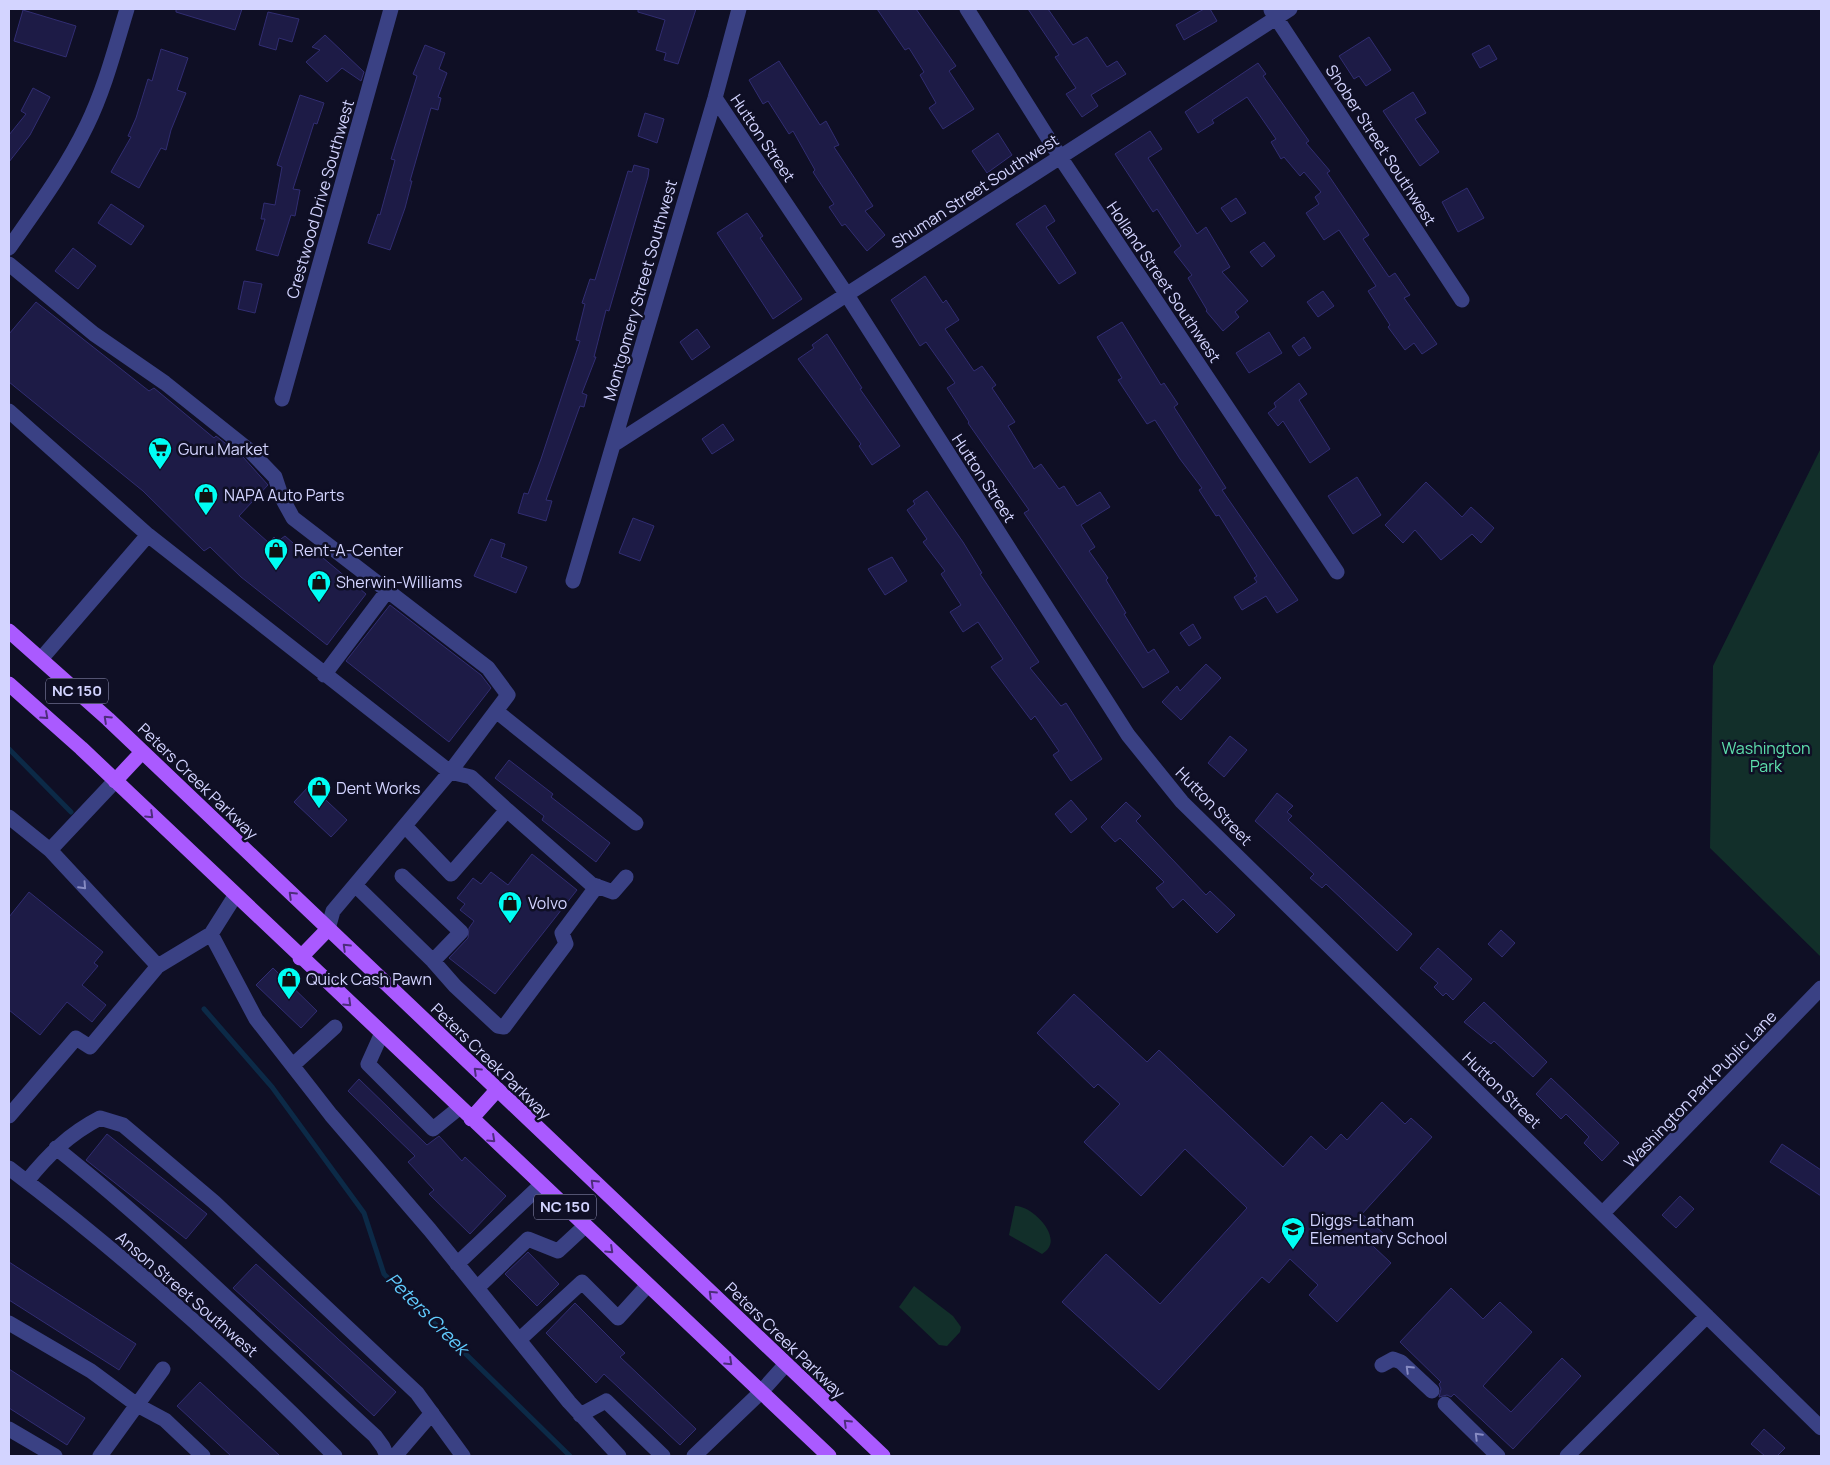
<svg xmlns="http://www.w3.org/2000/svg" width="1830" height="1465" font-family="Manrope,sans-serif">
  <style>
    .green { fill: #122f2a }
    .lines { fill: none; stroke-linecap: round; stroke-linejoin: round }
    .stream { stroke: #0c2a47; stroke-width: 5 }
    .building { fill: #1d1b46; stroke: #312d72 }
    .minor { stroke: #3a4184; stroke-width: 15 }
    .major { stroke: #aa5aff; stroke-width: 15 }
    .oneway { stroke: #4d2d7c }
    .oneway2 { stroke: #868ac2 }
    .labels { text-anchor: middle; stroke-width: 5; stroke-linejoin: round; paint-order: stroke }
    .shield { fill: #0f0f25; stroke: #9899be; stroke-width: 1 }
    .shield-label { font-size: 15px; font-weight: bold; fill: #d3d4ff }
    .street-label { font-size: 16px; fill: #d3d4ff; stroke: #0f0f25 }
    .poi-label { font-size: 16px; fill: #d3d4ff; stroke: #0f0f25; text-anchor: start }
    .park-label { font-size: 16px; fill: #5ee0ad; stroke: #0f0f25 }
    .water-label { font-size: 18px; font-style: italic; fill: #61ccff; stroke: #0f0f25 }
  </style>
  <rect width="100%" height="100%" fill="#0f0f25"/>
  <path class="green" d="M1821 448V957L1710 848 1713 666Z
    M1015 1206C1032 1205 1067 1240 1042 1254L1009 1235Z
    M914 1286 953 1316 961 1327 960 1332 947 1346 939 1345 899 1307Z"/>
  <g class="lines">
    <path class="stream" d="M9 749 71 812
      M204 1009 272 1087 364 1213 384 1274 570 1456"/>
  </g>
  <path class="building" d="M176 9H242L235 30 176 12Z
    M638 9H696L678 64 664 60 666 53 656 50 665 20 638 12Z
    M877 9H916L956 66 949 71 974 109 943 129 929 108 936 103 920 75 924 72 909 48 905 50Z
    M1028 9H1048L1073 45 1087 37 1107 67 1117 61 1126 74 1091 95 1098 106 1082 117 1066 94 1076 88 1055 57 1059 55Z
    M1204 9H1210L1217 21 1184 40 1176 25Z
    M23 10 76 26 66 57 14 41Z
    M268 12 299 19 292 42 279 38 276 50 259 45Z
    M325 35 364 72 361 81 342 68 327 82 306 62 320 50 312 47Z
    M1369 37 1391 70 1366 86 1359 76 1354 79 1339 56Z
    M425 45 445 53 439 69 447 73 438 97 441 98 438 110 431 108 410 181H412L405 208 390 250 368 243 378 214 380 215 395 160 391 159 417 76 413 74Z
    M1489 45 1497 59 1480 68 1472 54Z
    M161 49 188 58 177 90 186 93 171 130 166 150 161 148 139 188 111 172 131 137 128 136 136 118 148 79 152 81Z
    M779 61 820 125 826 121 839 145 834 147 873 206 865 211 885 235 867 251 845 224 842 226 829 207 834 204 813 172 815 170 793 131 789 134 768 101 763 104 749 80Z
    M1258 63 1266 74 1263 76 1309 141 1306 143 1330 171 1327 173 1369 235 1363 239 1389 277 1395 273 1410 295 1404 298 1437 344 1422 354 1414 343 1405 350 1388 327 1390 325 1368 291 1376 286 1339 230 1324 240 1306 213 1319 204 1315 197 1321 192 1304 172 1300 176 1284 157 1281 159 1271 142 1276 139 1247 97 1212 120 1214 123 1198 133 1185 112Z
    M33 88 50 97 30 135 9 162V135L26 114 21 111Z
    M1413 92 1426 113 1415 119 1439 152 1420 166 1383 111Z
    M300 95 324 103 317 124 314 123 293 189 300 190 295 216 291 215 278 256 256 250 265 219H261L264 203 275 205 282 167 277 165Z
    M645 113 664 119 657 143 638 136Z
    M1150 131 1162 149 1148 158 1197 234 1206 227 1230 267 1222 272 1248 301 1235 312 1239 317 1223 331 1206 311 1207 310 1188 278 1192 275 1174 252 1181 246 1157 209 1153 212 1115 154Z
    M998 133 1012 155 987 173 972 151Z
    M634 165 649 169 648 177 609 311 606 310 594 357H596L582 393 587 395 584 407 580 406 546 500 552 501 546 521 518 513 524 493 528 494 541 459 580 341 576 340 585 304 582 303 590 279 595 280 628 171 632 172Z
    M1467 188 1484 218 1458 232 1442 202Z
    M1236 198 1246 213 1231 222 1221 208Z
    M111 204 144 226 131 245 98 223Z
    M1045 205 1055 221 1046 227 1076 273 1059 284 1016 224Z
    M747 213 763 236 760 238 802 299 773 319 717 233Z
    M1264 242 1275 256 1262 267 1250 252Z
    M73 248 96 266 78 289 55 271Z
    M925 276 943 303 946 300 959 320 945 329 974 371 982 366 996 385 992 388 1015 422 1008 426 1034 469 1041 464 1059 489 1064 486 1077 506 1100 492 1110 507 1081 525 1095 547 1089 551 1108 578 1106 580 1126 613 1124 614 1148 653 1154 649 1169 672 1143 688 1024 513 1029 510 968 423 969 422 947 388 955 383 926 342 920 346 891 300Z
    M244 281 262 284 255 313 238 309Z
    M1323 291 1334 306 1318 317 1307 302Z
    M36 302 149 391 154 388 214 438 216 436 243 457 268 485 239 516 269 543 274 537 278 541 285 536 309 557 316 552 366 594 327 645 241 577 210 547 204 551 143 491 9 382V334Z
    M1122 322 1161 385 1164 383 1178 404 1174 407 1226 488 1222 490 1298 600 1277 613 1266 596 1242 610 1234 597 1257 582 1254 578 1257 576 1219 515 1216 516 1199 490 1202 488 1180 459 1155 420 1147 424 1118 380 1122 378 1097 337Z
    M697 329 710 347 692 360 680 342Z
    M1269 332 1282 353 1249 373 1236 353Z
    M827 334 862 388 860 389 900 446 872 465 859 446 861 444 798 359 814 348 812 345Z
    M1304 337 1311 348 1299 356 1292 346Z
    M1299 383 1307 394 1299 400 1330 449 1310 463 1283 421 1278 426 1268 413 1276 407 1274 403Z
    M723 424 734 440 712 454 702 439Z
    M1357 477 1381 515 1353 534 1328 496Z
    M1426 482 1462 517 1471 507 1494 528 1481 543 1472 534 1441 560 1415 530 1403 543 1385 525Z
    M927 491 963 542 982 573 980 574 1039 662 1030 668 1061 706 1066 703 1102 759 1071 781 1053 755 1059 751 1035 716 1031 720 991 667 1003 659 978 622 963 632 950 612 961 605 941 574 945 571 923 542 927 539 907 510 915 504 913 501Z
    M633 518 654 526 640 561 619 553Z
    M491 539 505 544 501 557 527 567 516 593 474 576Z
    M892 557 907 581 885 595 868 569Z
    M390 605 481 675 491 688 449 742 346 661Z
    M1193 624 1201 638 1189 646 1180 633Z
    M1206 664 1221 678 1181 720 1162 702 1177 686 1180 691Z
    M1230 736 1247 750 1224 777 1208 763Z
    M509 760 553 794 551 797 610 843 596 862 542 820 544 816 495 778Z
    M310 785 347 820 331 837 294 802Z
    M1277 793 1293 806 1287 812 1292 816 1288 820 1412 934 1397 951 1326 884 1322 888 1310 878 1314 874 1255 821Z
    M1071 800 1087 819 1071 833 1055 814Z
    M1126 802 1141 816 1136 821 1206 895 1210 891 1235 915 1217 933 1183 899 1173 908 1156 888 1164 882 1120 838 1115 842 1101 827Z
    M532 854 577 890 495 994 449 958 468 938 469 928 474 921 460 910 465 904 457 898 473 878 481 884 491 872 508 885Z
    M29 892 103 952 94 963 98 966 82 985 106 1005 92 1022 67 1002 40 1035 9 1010V917Z
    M1501 930 1515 943 1502 957 1488 944Z
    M1438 948 1472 979 1453 1000 1446 993 1443 996 1434 987 1438 983 1420 968Z
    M273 968 317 1011 301 1028 256 985Z
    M1074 994 1147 1062 1159 1050 1283 1167 1311 1136 1326 1150 1341 1134 1347 1140 1382 1102 1405 1124 1411 1118 1432 1137 1362 1214 1384 1234 1373 1246 1391 1263 1337 1322 1309 1295 1318 1285 1290 1259 1269 1283 1262 1277 1159 1390 1062 1302 1106 1254 1160 1304 1247 1208 1185 1149 1141 1196 1084 1142 1120 1104 1098 1084 1094 1088 1037 1033Z
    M1484 1002 1547 1062 1533 1077 1494 1041 1491 1044 1464 1022Z
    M1551 1078 1619 1143 1602 1161 1584 1143 1589 1137 1566 1114 1561 1119 1536 1094Z
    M359 1079 427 1145 439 1136 462 1161 465 1157 506 1196 470 1234 429 1194 434 1190 408 1162 415 1156 348 1091Z
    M107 1134 207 1214 186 1239 86 1160Z
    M1782 1144 1821 1170V1196L1770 1162Z
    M1680 1196 1694 1209 1676 1228 1662 1215Z
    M528 1252 559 1284 537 1306 505 1274Z
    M9 1262 136 1344 119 1370 9 1300Z
    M256 1264 396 1392 374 1416 233 1288Z
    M1451 1288 1483 1319 1500 1302 1532 1332 1483 1386 1511 1412 1562 1358 1581 1376 1513 1449 1454 1394 1451 1397 1447 1395 1439 1397 1441 1389 1439 1384 1441 1382 1400 1342Z
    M575 1303 625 1353 620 1357 696 1429 680 1445 604 1374 596 1383 546 1333Z
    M9 1369 85 1418 67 1445 9 1408Z
    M200 1382 280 1456H231L177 1406Z
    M1764 1429 1785 1448 1777 1456H1765L1751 1444Z"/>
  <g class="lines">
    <path class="minor" d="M967 9 1060 157 1337 572
      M1271 10 1462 300
      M715 98 847 295 1128 735 1182 802 1821 1428
      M9 248C37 208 66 169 87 125 105 88 115 48 127 9
      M9 264 94 334 165 383 249 450 275 477 282 498 293 518 488 668 508 695 450 772 471 777 507 810 451 874 405 826
      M282 399 391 9
      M9 411 148 535
      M613 445 1290 9
      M573 581 715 98 739 9
      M41 659 148 535 450 772 333 911 328 929
      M324 675 388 590
      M496 711 636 823
      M507 810 591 884 613 892 626 877
      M9 817 50 850 158 966
      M50 850 115 781
      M355 885 433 961 461 932 402 876
      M235 896 211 934 256 1019 331 1115 430 1230 569 1402 619 1456
      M433 961 455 986 498 1026 504 1027 566 944 562 933 597 886
      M381 1035 368 1064 433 1129 459 1108
      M293 1065 335 1027
      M9 1116 76 1038 90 1047 158 966 211 934
      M56 1148C168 1237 269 1339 375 1436L383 1447 387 1456
      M9 1168C124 1255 233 1353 335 1456
      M27 1181C48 1155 69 1134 100 1118L123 1125 214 1202 417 1393 463 1456
      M1603 1213 1821 988
      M457 1264 541 1185
      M477 1288 528 1239 558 1251 585 1226
      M9 1323 91 1371 137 1405 165 1420 203 1456
      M519 1340 582 1282 618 1318 648 1285
      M1382 1365 1393 1359 1401 1362 1432 1391
      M1445 1404 1498 1456
      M580 1415 606 1401 663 1456
      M9 1429 55 1456
      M100 1456 163 1369
      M395 1456 432 1413
      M694 1456 761 1392 786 1364
      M1567 1456 1707 1316"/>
    <path class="major" d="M9 631 108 719 883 1456
      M9 684 81 748 829 1456
      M115 781 142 752
      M300 958 328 929
      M471 1119 497 1090"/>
  </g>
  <defs><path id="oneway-chevron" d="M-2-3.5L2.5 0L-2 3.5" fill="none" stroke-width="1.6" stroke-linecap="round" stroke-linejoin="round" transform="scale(1.25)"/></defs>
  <g class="oneway">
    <use href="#oneway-chevron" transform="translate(45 716) rotate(42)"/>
    <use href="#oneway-chevron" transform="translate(107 719) rotate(-137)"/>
    <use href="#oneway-chevron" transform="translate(150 815) rotate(44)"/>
    <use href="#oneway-chevron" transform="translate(292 895) rotate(-136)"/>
    <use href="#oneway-chevron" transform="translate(346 947) rotate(-136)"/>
    <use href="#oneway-chevron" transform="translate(348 1003) rotate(44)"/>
    <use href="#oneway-chevron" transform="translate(477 1071) rotate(-136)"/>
    <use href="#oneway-chevron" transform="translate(492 1139) rotate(43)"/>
    <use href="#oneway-chevron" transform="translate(594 1183) rotate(-136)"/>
    <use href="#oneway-chevron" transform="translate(610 1250) rotate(43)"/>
    <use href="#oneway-chevron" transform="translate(712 1294) rotate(-136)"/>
    <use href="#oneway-chevron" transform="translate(729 1362) rotate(43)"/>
    <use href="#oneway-chevron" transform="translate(847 1423) rotate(-136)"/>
  </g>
  <g class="oneway2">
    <use href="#oneway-chevron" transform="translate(83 886) rotate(47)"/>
    <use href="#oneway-chevron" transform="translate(1409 1369) rotate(-136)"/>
    <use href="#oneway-chevron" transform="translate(1478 1436) rotate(-135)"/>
  </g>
  <defs>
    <g id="supermarket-pin" transform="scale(1.25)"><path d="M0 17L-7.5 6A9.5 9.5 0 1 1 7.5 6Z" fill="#00fef4" stroke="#0f0f25"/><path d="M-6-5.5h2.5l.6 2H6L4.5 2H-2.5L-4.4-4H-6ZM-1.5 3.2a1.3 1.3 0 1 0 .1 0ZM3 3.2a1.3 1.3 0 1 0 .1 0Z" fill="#111"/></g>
    <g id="shop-pin" transform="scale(1.25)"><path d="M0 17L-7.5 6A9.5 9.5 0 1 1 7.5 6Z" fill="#00fef4" stroke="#0f0f25"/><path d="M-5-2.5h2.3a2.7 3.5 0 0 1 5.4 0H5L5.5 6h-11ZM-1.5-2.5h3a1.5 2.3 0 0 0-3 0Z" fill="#111"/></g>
    <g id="school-pin" transform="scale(1.25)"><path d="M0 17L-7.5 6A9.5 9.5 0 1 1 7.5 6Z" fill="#00fef4" stroke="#0f0f25"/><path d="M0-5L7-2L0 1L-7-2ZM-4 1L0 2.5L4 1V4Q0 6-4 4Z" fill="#111"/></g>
  </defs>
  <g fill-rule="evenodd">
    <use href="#supermarket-pin" x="160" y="449"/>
    <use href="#shop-pin" x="206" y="495"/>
    <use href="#shop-pin" x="276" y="550"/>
    <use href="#shop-pin" x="319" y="582"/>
    <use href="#shop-pin" x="319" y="788"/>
    <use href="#shop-pin" x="510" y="903"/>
    <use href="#shop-pin" x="289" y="979"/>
    <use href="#school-pin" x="1293" y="1229"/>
  </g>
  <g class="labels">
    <g class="shield">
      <rect x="46" y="678.5" width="62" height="25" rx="4"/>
      <rect x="534" y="1194.5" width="62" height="25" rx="4"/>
    </g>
    <g class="shield-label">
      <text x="77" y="696">NC 150</text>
      <text x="565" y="1212">NC 150</text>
    </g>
    <g class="street-label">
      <text transform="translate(763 138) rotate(56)" y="6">Hutton Street</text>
      <text transform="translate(1381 145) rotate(57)" y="6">Shober Street Southwest</text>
      <text transform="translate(975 191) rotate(-33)" y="6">Shuman Street Southwest</text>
      <text transform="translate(320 199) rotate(-74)" y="6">Crestwood Drive Southwest</text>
      <text transform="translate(1164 282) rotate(56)" y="6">Holland Street Southwest</text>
      <text transform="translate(640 290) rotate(-74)" y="6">Montgomery Street Southwest</text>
      <text transform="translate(984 478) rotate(57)" y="6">Hutton Street</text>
      <text transform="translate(198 781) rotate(44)" y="6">Peters Creek Parkway</text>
      <text transform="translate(1214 806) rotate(46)" y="6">Hutton Street</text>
      <text transform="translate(491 1061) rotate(44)" y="6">Peters Creek Parkway</text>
      <text transform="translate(1700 1089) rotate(-46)" y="6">Washington Park Public Lane</text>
      <text transform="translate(1502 1090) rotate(44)" y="6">Hutton Street</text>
      <text transform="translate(187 1294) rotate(41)" y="6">Anson Street Southwest</text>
      <text transform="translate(785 1340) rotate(44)" y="6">Peters Creek Parkway</text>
    </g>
    <g class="poi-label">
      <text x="178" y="455">Guru Market</text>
      <text x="224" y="501">NAPA Auto Parts</text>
      <text x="294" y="556">Rent-A-Center</text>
      <text x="336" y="588">Sherwin-Williams</text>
      <text x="336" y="794">Dent Works</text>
      <text x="528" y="909">Volvo</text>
      <text x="306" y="985">Quick Cash Pawn</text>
      <text x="1310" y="1226">Diggs-Latham<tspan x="1310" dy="18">Elementary School</tspan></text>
    </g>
    <g class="park-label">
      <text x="1766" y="754">Washington<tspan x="1766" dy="18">Park</tspan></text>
    </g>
    <g class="water-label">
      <text transform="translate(427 1314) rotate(45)" y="6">Peters Creek</text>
    </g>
  </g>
  <rect width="1830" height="1465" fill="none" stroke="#d3d4ff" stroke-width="20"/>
</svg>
